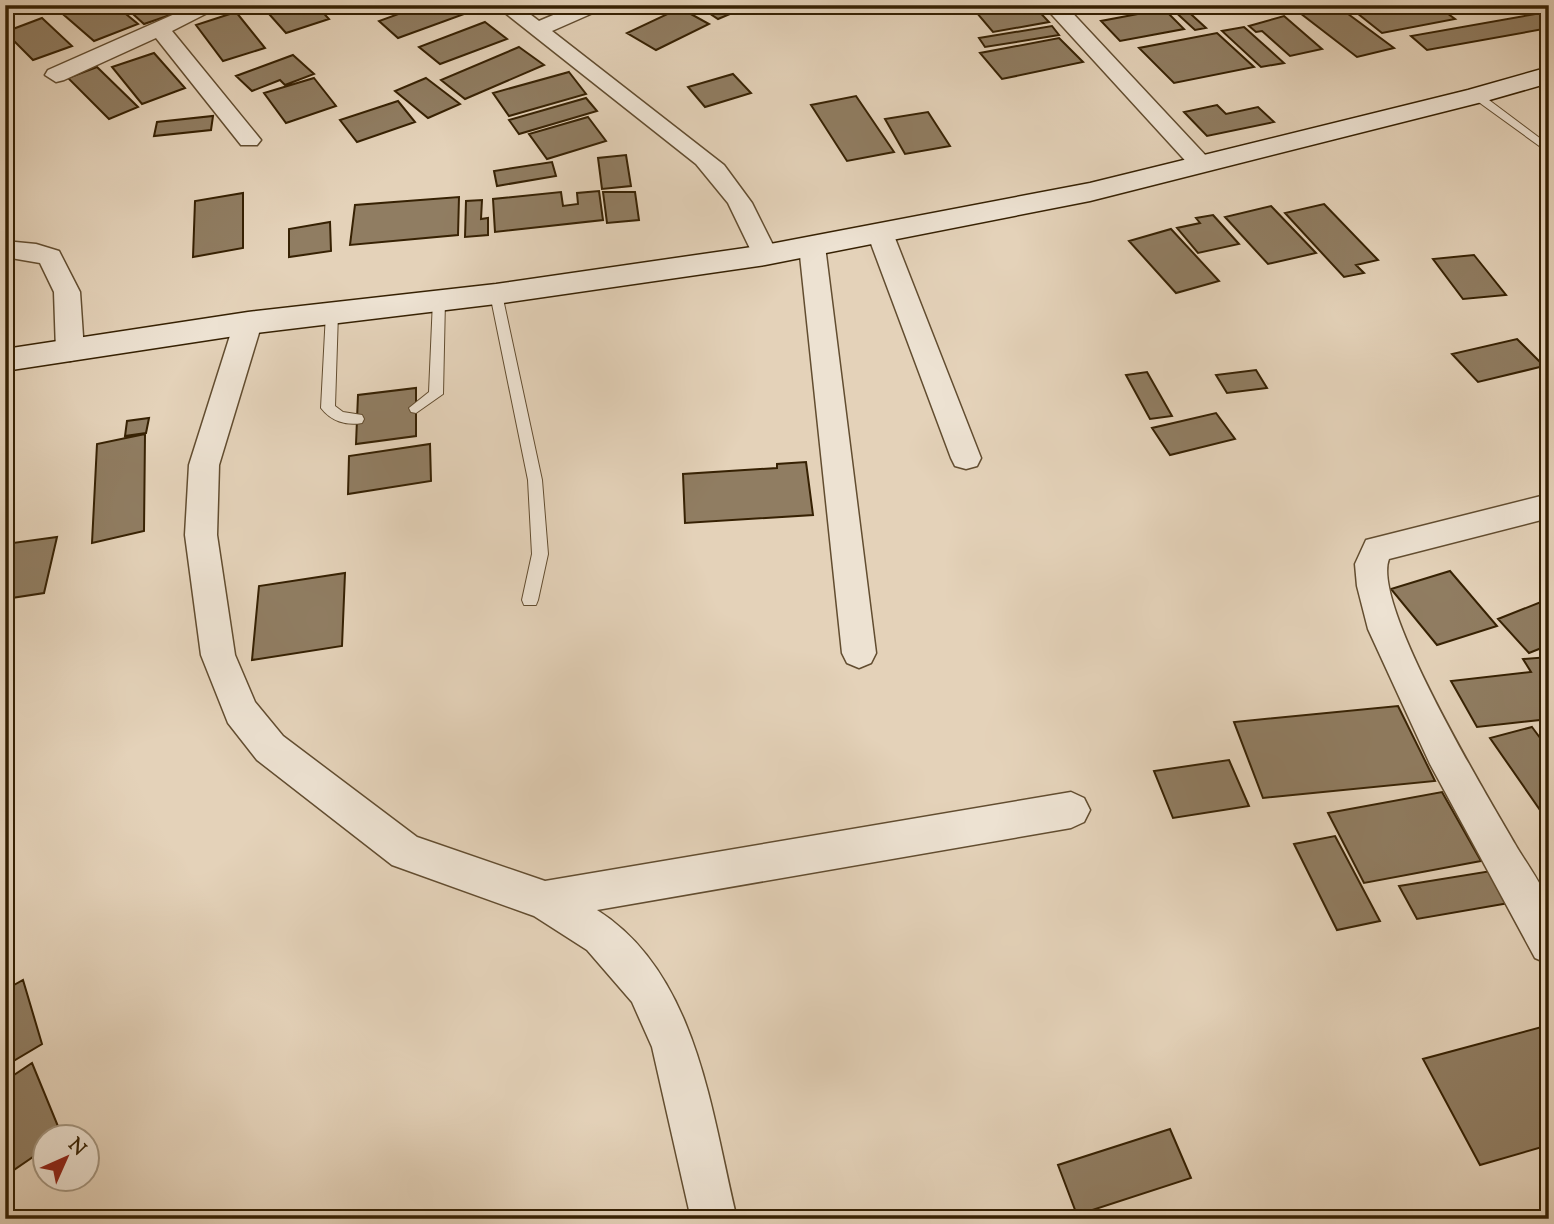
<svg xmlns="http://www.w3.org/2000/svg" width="1554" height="1224" font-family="'Sorts Mill Goudy',serif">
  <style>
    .building { fill: #907d62; stroke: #362103; stroke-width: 2 }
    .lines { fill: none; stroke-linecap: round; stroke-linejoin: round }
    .lane-casing { stroke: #624d30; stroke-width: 2 }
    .street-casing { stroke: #624d30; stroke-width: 3 }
    .secondary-casing { stroke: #362103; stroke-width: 3 }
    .lane { fill: #ede2d2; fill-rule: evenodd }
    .street { fill: #ede2d2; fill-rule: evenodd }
    .secondary { fill: #ede2d2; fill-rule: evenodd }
  </style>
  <rect width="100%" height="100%" fill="#e4d2b9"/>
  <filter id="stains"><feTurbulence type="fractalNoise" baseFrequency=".00286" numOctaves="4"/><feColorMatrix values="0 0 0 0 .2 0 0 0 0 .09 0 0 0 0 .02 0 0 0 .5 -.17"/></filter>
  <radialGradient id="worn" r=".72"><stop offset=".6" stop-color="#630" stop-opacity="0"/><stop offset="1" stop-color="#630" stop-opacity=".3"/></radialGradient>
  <path class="building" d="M90 5H115L138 24 94 41 64 15Z
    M123 5H172L179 12 144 24Z
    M261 5H316L329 19 286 33Z
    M423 5H473L478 9 398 38 379 21Z
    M697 5H747L749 6 718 19Z
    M1012 5H1033L1049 22 993 32 976 12Z
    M1181 5 1206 28 1195 30 1170 7Z
    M1268 5H1297L1302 11 1275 13Z
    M1336 5 1394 48 1357 57 1300 13Z
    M1373 5H1436L1455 19 1382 33 1352 9Z
    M680 8 709 24 656 50 627 33Z
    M1164 9 1184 29 1120 41 1101 21Z
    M236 12 265 48 223 61 196 25Z
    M1547 12 1549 28 1427 50 1411 36Z
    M1284 16 1322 49 1290 56 1262 31 1256 32 1249 26Z
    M42 18 72 46 33 60 5 32Z
    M485 22 507 39 440 64 419 47Z
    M1052 26 1059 35 985 47 979 38Z
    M1244 27 1284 63 1261 67 1222 31Z
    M1217 33 1254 67 1174 83 1139 48Z
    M1059 38 1083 62 1002 79 980 53Z
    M519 47 544 65 465 99 441 80Z
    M154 53 185 88 142 104 112 67Z
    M293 55 314 74 285 85 280 80 252 91 236 76Z
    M97 67 138 107 109 119 68 78Z
    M569 72 586 94 509 116 493 93Z
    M733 74 751 93 705 107 688 87Z
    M314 78 336 106 286 123 264 93Z
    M426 78 460 104 428 118 395 91Z
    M856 96 894 152 847 161 811 105Z
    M586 98 597 111 519 134 509 120Z
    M398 101 415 122 357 142 340 120Z
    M1217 105 1226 114 1258 107 1274 122 1207 136 1184 112Z
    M928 112 950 146 905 154 885 119Z
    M213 116 211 130 154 136 157 122Z
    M588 117 606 141 547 159 529 134Z
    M626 155 631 186 602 189 598 158Z
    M552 162 556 176 497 186 494 171Z
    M599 191 603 220 495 232 493 199 561 192 563 206 578 204 577 193Z
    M603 192H635L639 220 607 223Z
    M243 193V248L193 257 195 201Z
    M459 197 458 235 350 245 355 205Z
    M482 200 481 219 488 218V235L465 237 466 201Z
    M1324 204 1378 260 1356 265 1364 273 1344 277 1285 213Z
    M1271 206 1316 253 1268 264 1225 217Z
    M1213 215 1239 244 1198 253 1177 228 1200 223 1196 218Z
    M330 222 331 251 289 257V229Z
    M1171 229 1219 281 1176 293 1129 241Z
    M1474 255 1506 295 1463 299 1433 259Z
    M1517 339 1544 366 1478 382 1452 354Z
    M1256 370 1267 388 1227 393 1216 375Z
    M1147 372 1172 416 1150 419 1126 375Z
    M416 388V436L356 444 358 395Z
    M1216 413 1235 439 1170 455 1152 428Z
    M149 418 146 433 125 436 127 421Z
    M145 434 144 531 92 543 97 444Z
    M430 444 431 481 348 494 349 456Z
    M806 462 813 515 685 523 683 474 777 468V464Z
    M57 537 44 593 5 599V544Z
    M1450 571 1497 626 1437 645 1391 589Z
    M345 573 342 646 252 660 259 586Z
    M1546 600 1549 645 1529 653 1498 619Z
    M1549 657V719L1477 727 1451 681 1531 672 1523 659Z
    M1398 706 1435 781 1263 798 1234 722Z
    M1532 727 1549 750V823L1490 738Z
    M1229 760 1249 806 1173 818 1154 771Z
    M1442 792 1481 861 1364 883 1328 813Z
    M1335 836 1380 921 1337 930 1294 844Z
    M1491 871 1509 903 1417 919 1399 886Z
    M23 980 42 1044 5 1066V990Z
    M1549 1025V1145L1480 1165 1423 1059Z
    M32 1063 62 1136H46V1148L5 1176V1081Z
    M1170 1129 1191 1178 1077 1215 1058 1165Z"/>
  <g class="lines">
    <g class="lane-casing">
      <path id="lane" d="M1473 94H1481L1549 145V153L1473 98Z
        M496 290 502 294 542 480 548 554 538 600 536 605H524L522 600 532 554 528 480 490 294Z
        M439 296 445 300 443 394 416 413 411 412 409 408 429 392 433 300Z
        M332 309 338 313 335 406 343 412 362 415 364 419 362 423C346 426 331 421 321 408L326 313Z"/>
    </g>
    <g class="street-casing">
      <path id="street" d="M195 5H223L172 31 257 135 261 140 257 145H241L156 38 64 80 56 82 45 75 48 70Z
        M495 5H518L539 21 577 5H605L602 9 552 31 724 165 752 203 778 255 774 261H756L728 203 696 164Z
        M1043 5H1065L1208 158 1212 163 1208 168H1192Z
        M880 225 889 227 893 233 981 458 977 466 966 469 955 466 951 458 867 233 871 227Z
        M812 238 821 240 825 246 876 653 871 663 859 668 847 663 842 653 799 246 803 240Z
        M5 241 36 244 59 251 80 292 84 351 80 358 70 361 60 358 56 351 54 292 40 263 5 257Z
        M248 314 258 316 262 323 219 465 217 535 235 655 255 702 283 736 417 837 545 881 1071 792 1084 798 1090 810 1084 822 1071 828 597 910C698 974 711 1113 737 1219H691L652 1047 632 1002 587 950 534 916 392 865 257 760 228 723 201 655 185 535 189 465 234 323 238 316Z
        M1549 494V518L1389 559C1371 604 1488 797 1515 844 1524 860 1545 888 1549 905 1553 923 1549 946 1549 964L1535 958 1430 764 1368 629 1357 586 1355 564 1366 540Z"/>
    </g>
    <g class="secondary-casing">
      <path id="secondary" d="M1549 67V83L1486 101 1090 201 765 265 496 304 248 334 5 371V349L248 312 496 284 765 245 1090 183 1468 90Z"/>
    </g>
    <use href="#lane" class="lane"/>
    <use href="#street" class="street"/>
    <use href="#secondary" class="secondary"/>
  </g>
  <rect width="1554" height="1224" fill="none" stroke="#e4d2b9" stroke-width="28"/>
  <rect x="7" y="7" width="1540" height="1210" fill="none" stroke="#362103" stroke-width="3.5"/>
  <rect x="14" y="14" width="1526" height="1196" fill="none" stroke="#362103" stroke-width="2"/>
  <g transform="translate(66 1158) rotate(45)"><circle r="33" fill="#ede2d2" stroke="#a4957f" stroke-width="2"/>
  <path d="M0-5L12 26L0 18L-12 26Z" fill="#8f2418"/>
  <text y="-10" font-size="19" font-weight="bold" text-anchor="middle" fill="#362103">N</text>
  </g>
  <rect width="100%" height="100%" filter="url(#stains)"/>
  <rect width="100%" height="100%" fill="url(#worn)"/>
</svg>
